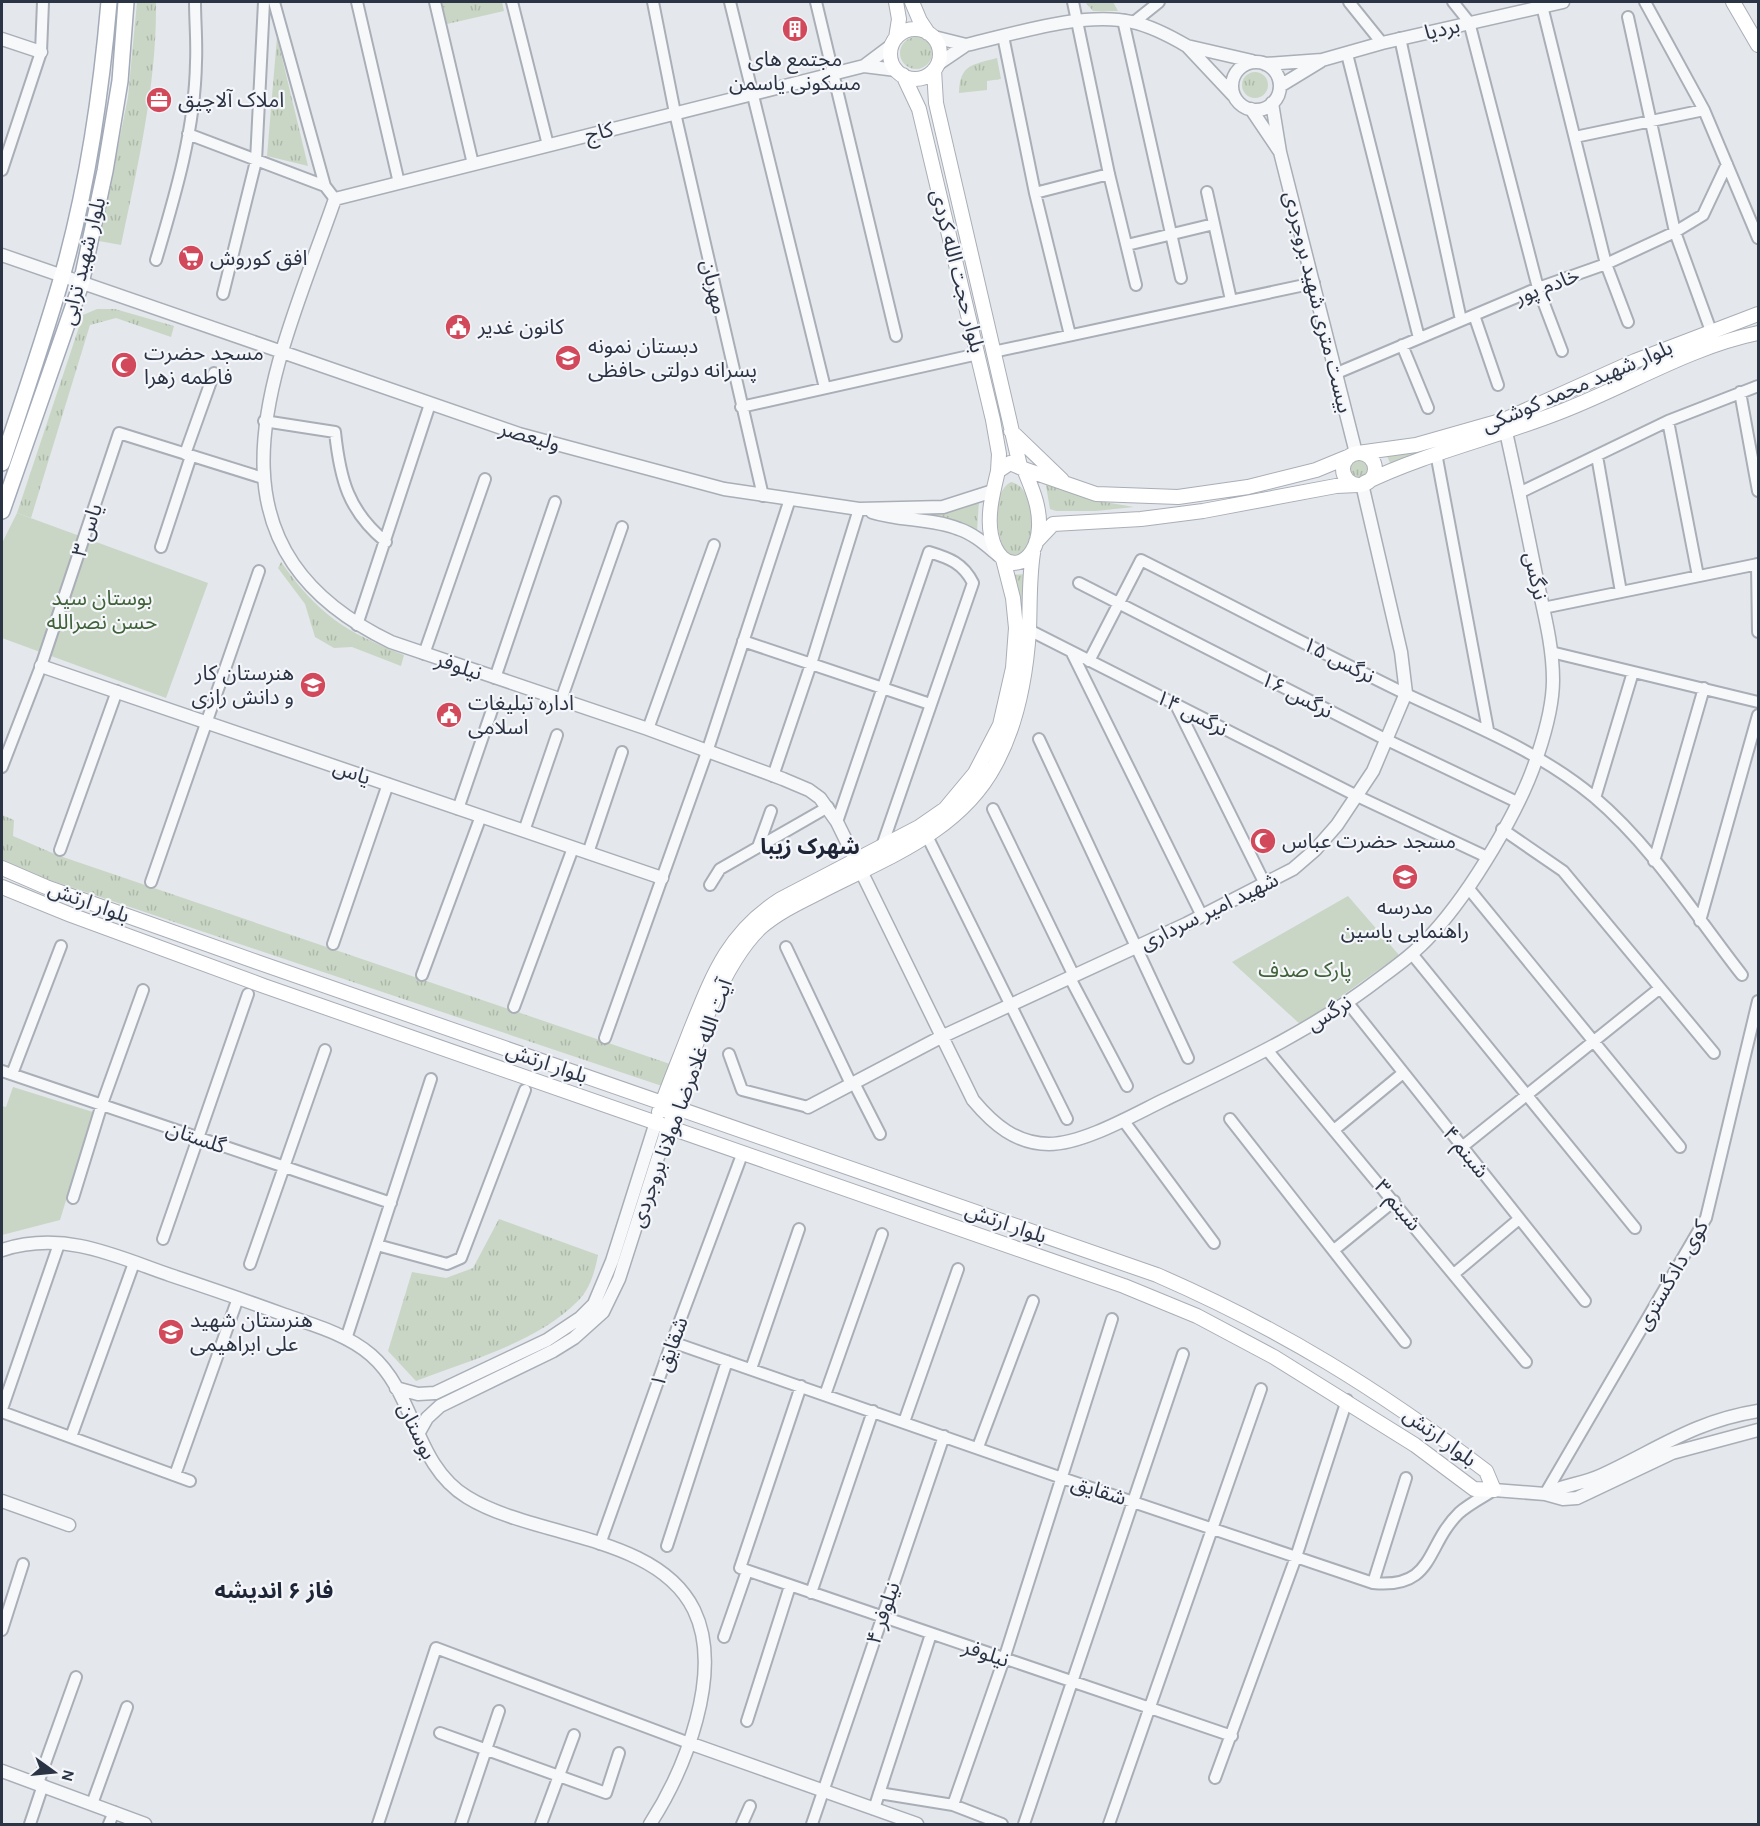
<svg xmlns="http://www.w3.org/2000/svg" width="1760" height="1826" font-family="Karla,'Noto Sans Arabic',sans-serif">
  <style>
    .grass { fill: url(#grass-tufts) }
    .park { fill: #c9d6c5 }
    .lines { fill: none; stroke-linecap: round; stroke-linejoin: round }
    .minor-casing { stroke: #a9aeb7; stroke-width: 14 }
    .tertiary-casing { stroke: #a9aeb7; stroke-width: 15 }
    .secondary-casing { stroke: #a9aeb7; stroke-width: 16 }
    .primary-casing { stroke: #a3abb8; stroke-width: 18 }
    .minor { stroke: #f7f8fa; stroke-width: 10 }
    .tertiary { stroke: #f7f8fa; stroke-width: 12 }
    .secondary { stroke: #fff; stroke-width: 14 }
    .primary { stroke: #fff; stroke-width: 15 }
    .labels { text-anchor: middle; stroke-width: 4.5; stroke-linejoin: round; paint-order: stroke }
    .street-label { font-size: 21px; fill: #2b3445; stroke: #f4f6f9 }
    .poi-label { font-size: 21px; fill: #2b3445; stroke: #f4f6f9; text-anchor: start }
    .park-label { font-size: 21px; fill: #3f6138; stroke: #f4f6f9 }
    .neighbourhood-label { font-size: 22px; font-weight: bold; fill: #1d2536; stroke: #f4f6f9 }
  </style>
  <defs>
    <pattern id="grass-tufts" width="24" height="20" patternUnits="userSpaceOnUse" patternTransform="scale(1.5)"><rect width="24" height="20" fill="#c9d6c5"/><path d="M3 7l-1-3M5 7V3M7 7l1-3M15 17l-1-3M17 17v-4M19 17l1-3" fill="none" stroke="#adb8ab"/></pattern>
  </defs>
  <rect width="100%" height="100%" fill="#e4e7ec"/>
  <path class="grass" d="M137 2H156C157 83 138 165 121 245L99 241 128 97Z
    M442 2H502L504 11 447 24Z
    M1085 2H1113L1118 11H1093Z
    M900 53a16 16 0 1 1 32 0a16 16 0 1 1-32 0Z
    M277 37 308 166 267 156Z
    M997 58 1001 79 987 81V90L959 93C960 64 972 65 997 58Z
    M1242 85a13 13 0 1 1 26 0a13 13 0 1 1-26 0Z
    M97 309H115L174 326 171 337 116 318 90 325 31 518 17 513 83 315Z
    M1422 451 1391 465 1387 456Z
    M1348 469a11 11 0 1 1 22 0a11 11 0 1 1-22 0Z
    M1045 480 1093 500 1134 507 1096 511H1056L1050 509Z
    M1011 482C1036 487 1037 539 1022 554L1012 555 1005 551C996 535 991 492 1011 482Z
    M979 501 977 531 958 521 902 511 949 512Z
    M281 562C318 614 345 632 404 655L401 666 352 647 334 648 315 637 305 604 278 568Z
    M1025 574 1022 602 1011 575Z
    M2 815 14 820 13 836 57 855 670 1064 662 1086 29 873 2 861Z
    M499 1219 598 1255C595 1271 590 1289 578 1301 536 1343 470 1360 416 1381L388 1351 412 1272 446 1278 473 1268Z"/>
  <path class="park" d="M17 513 208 583 166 698 2 638V543Z
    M1348 896 1399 955 1301 1025 1232 962Z
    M13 1087 93 1112 60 1220 2 1235V1106L6 1107Z"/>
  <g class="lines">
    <g class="minor-casing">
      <path id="minor" d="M274 2 325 186
        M357 2 399 183
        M435 2 473 164
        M512 2 548 145
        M653 2 675 113 763 496
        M730 2 825 388
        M816 2 896 336
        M1073 2 1109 174 1136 285
        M1349 2 1382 43
        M1453 2 1469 22 1538 288 1562 351
        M1645 2 1704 110 1758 238
        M1542 6 1606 264 1628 322
        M1628 17 1675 232 1711 331
        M1123 20 1181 278
        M1134 22 1159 2
        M1003 36 1035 193 1070 335
        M1400 38 1461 320
        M1347 54 1419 338
        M188 134 325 186 335 199
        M1575 137 1704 110
        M2 170 41 52 43 2
        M1207 192 1231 300
        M1035 193 1109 174
        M1127 245 1214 224
        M156 260C175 196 195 130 196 62 197 42 195 21 195 2
        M223 294 256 161 264 2
        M1474 315 1498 385
        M1402 345 1428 408
        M993 352 1314 283
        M1337 373 1538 288 1606 264 1675 232 1703 215 1727 164
        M1740 392 1758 491
        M741 407 978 354
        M264 421 335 432C340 479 348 511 386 542
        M1668 421 1698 576
        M1436 453 1488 730
        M185 454 214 373
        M1597 456 1621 592
        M1519 493 1668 421 1758 386
        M161 547 191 456
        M1757 564 1758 632
        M1079 583 1387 740 1517 802
        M1543 608 1758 564
        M357 625 430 404
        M1029 630 1357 796 1487 857
        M743 641 930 704
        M1551 652 1758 702
        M1072 653 1202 916
        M424 654 485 479
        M1089 661 1141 560C1229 604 1316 650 1404 693 1469 724 1538 750 1594 797 1652 846 1695 915 1742 975
        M495 678 555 502
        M561 700 622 527
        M1176 705 1265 884
        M648 729 714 545
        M1039 739 1188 1058
        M2 767 41 666 119 433 263 478
        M773 776 811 664 859 509
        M1595 798 1633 672
        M458 809 493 707
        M993 809 1074 976
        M837 822 929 552C949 558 963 563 973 583L882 846
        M1502 829 1563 871 1714 1053
        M524 831 557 735
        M927 836 1067 1119
        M758 847 771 811
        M60 850 117 691
        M588 853 622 752
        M1654 861 1704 688
        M151 882 259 571
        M710 885 720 869 828 807
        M1469 889 1680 1147
        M1700 921 1758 715
        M333 944 388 784
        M786 947 851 1084
        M1412 954 1635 1228
        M422 975 481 816
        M1070 978 1127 1086
        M1348 1003 1585 1301
        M514 1007 573 848
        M605 1038 707 752 790 499
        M1268 1051 1526 1362
        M729 1054 742 1090 808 1107
        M2 1071 391 1203
        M12 1074 61 946
        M854 1083 880 1134
        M1230 1119 1405 1342
        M1123 1120 1214 1243
        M1334 1130 1403 1073
        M1462 1147 1660 988
        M73 1198 102 1104 143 990
        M163 1239 248 994
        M377 1245 447 1264 461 1258 525 1090
        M1334 1250 1394 1201
        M250 1264 325 1050
        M1455 1273 1519 1219
        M346 1339 431 1079
        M672 1342 1062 1478 1373 1583C1435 1589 1425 1546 1459 1513 1469 1504 1483 1497 1494 1490
        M751 1369 799 1229
        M801 1386 740 1568 1232 1736
        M825 1395 882 1234
        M2 1409 59 1244
        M2 1412 190 1481
        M904 1422 958 1269
        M71 1437 134 1263
        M978 1447 1033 1301
        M175 1475 238 1298
        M1545 1494 1706 1218 1758 1001
        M600 1544 672 1342 740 1160
        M667 1546 727 1361
        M1373 1583 1406 1478
        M811 1593 873 1411
        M2 1630 23 1564
        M724 1637 747 1571
        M747 1721 790 1586
        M440 1733 606 1793 619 1753
        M1215 1778 1296 1557 1347 1400
        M38 1783 76 1677
        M879 1793 953 1805 1002 1824
        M92 1804 127 1707
        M953 1805 1004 1659 1112 1319
        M874 1809 931 1634
        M30 1824 43 1785
        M109 1824 114 1812
        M378 1824 436 1648 689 1743
        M461 1824 499 1711
        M541 1824 574 1735
        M742 1824 750 1806
        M812 1824 944 1436
        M1024 1824 1183 1354
        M1109 1824 1261 1389"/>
    </g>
    <g class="tertiary-casing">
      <path id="tertiary" d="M934 37 966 45 938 64
        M2 39 41 52
        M892 45 864 66 896 70
        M966 45C1014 34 1083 11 1132 22 1151 26 1170 36 1187 46
        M1232 86a24 24 0 1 1 48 0a24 24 0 1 1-48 0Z
        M1265 64 1322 60 1382 43 1563 2
        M864 66 335 199C278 363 184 542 391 642L648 729 783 779 809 790 820 798 837 822 973 1100C993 1124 1016 1144 1049 1144 1083 1144 1133 1115 1164 1100 1239 1064 1313 1030 1379 979 1398 965 1417 951 1432 934 1471 891 1521 809 1538 754 1546 730 1553 705 1553 680 1553 646 1544 613 1537 580 1527 530 1517 481 1506 432
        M1280 86 1321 61
        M1233 95 1187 46 1252 61
        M1251 109 1280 152 1272 103
        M1280 152 1356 453
        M2 255 519 434 724 489 859 509 943 507 993 491
        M872 512C900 521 932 518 959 529 974 534 986 545 998 555
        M41 666 662 878
        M808 1107 941 1037 1186 924 1293 869 1315 850 1337 825 1373 771 1406 693 1401 652 1362 484
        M2 1250C27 1242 54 1241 80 1246 111 1252 141 1265 170 1275 209 1288 247 1301 285 1315 314 1325 348 1335 371 1355 416 1394 414 1465 467 1497 533 1538 657 1534 694 1610 724 1672 685 1770 650 1824
        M396 1388 418 1394 435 1393 547 1340 580 1318 594 1304 612 1261 656 1122
        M418 1434 427 1418 440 1406 553 1351 574 1338 603 1312 619 1279 668 1126
        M1494 1490 1545 1494 1563 1499 1577 1498 1672 1453 1758 1430
        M1545 1494C1563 1485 1583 1484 1602 1475 1658 1449 1695 1421 1758 1411
        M2 1501 69 1525
        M689 1743 917 1824
        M2 1771 145 1824"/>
    </g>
    <g class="secondary-casing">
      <path id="secondary" d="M896 2 899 19 896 38
        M912 2 920 21 928 33
        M1733 2 1758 45
        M890 54a25 25 0 1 1 50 0a25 25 0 1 1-50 0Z
        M934 70 936 103 1020 466
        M903 75 919 109 993 420 999 454 998 471
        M1011 431 1062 480
        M1358 453 1416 445 1504 420 1635 361 1758 314
        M1343 469a16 16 0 1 1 32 0a16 16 0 1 1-32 0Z
        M1010 463 1024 469C1032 489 1040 506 1039 527 1037 568 1000 578 991 535 987 514 993 492 998 471Z
        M1024 469 1096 494 1178 497 1248 487 1316 470 1350 456
        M1364 483C1428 452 1498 437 1565 410 1629 385 1690 347 1758 333
        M1036 542 1053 524 1141 519 1203 511 1336 486 1358 485
        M2 868 46 887 257 962 1157 1275C1281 1329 1378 1389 1486 1471L1494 1490 1474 1489 1415 1445 1274 1357 1197 1316 1124 1286 264 986 71 915 2 887
        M659 1112C668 1086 679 1060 689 1034 712 977 727 933 781 899L919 827 945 809 975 773 1000 725 1013 668 1016 628 1013 598 1003 559
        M671 1115C691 1059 717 970 760 928 777 913 798 903 818 893 883 859 959 833 995 765 1017 725 1026 676 1029 630 1030 604 1029 579 1033 553"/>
    </g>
    <g class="primary-casing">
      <path id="primary" d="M2 463C22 403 43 342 61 280 87 190 101 95 109 2
        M2 511 81 284 105 171 120 81 126 2"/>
    </g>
    <use href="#minor" class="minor"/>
    <use href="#tertiary" class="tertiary"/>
    <use href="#secondary" class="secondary"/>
    <use href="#primary" class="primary"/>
  </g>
  <defs>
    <g id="building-disc" transform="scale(1.35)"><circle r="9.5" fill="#d1495b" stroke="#f4f6f9"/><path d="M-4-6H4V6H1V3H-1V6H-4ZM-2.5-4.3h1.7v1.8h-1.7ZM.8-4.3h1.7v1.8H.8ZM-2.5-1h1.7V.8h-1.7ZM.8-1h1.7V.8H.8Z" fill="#fff"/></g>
    <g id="office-disc" transform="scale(1.35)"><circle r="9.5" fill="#d1495b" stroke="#f4f6f9"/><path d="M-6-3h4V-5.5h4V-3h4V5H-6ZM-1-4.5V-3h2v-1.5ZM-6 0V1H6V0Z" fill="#fff"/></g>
    <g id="supermarket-disc" transform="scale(1.35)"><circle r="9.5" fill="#d1495b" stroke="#f4f6f9"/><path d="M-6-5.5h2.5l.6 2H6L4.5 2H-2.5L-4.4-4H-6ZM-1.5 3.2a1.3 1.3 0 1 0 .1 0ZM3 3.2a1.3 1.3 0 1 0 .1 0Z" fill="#fff"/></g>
    <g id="civic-disc" transform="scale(1.35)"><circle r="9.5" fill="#d1495b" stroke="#f4f6f9"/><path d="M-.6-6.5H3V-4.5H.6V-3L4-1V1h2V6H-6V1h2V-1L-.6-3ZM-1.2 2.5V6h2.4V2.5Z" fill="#fff"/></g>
    <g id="school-disc" transform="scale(1.35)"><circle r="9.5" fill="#d1495b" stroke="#f4f6f9"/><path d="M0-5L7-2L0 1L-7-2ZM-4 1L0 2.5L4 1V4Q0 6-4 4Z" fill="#fff"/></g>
    <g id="mosque-disc" transform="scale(1.35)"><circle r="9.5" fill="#d1495b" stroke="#f4f6f9"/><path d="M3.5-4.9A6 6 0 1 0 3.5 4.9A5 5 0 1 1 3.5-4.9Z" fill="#fff"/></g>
  </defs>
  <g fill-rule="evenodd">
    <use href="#building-disc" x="795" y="29"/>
    <use href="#office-disc" x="159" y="100"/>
    <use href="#supermarket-disc" x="191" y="258"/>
    <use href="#civic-disc" x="458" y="327"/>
    <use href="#school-disc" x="568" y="358"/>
    <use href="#mosque-disc" x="124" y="365"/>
    <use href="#school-disc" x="313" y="685"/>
    <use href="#civic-disc" x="449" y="715"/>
    <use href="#mosque-disc" x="1263" y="841"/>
    <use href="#school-disc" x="1405" y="877"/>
    <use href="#school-disc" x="171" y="1332"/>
  </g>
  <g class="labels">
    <g class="street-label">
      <text transform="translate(1442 29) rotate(-13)" y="7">بردیا</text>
      <text transform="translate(599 132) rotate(-14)" y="7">کاج</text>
      <text transform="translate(83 261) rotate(-76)" y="7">بلوار شهید ترابی</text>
      <text transform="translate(958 271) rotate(76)" y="7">بلوار حجت الله کردی</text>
      <text transform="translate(1547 286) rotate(-21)" y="7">خادم پور</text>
      <text transform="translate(714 287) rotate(77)" y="7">مهربان</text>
      <text transform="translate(1318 302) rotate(76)" y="7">بیست متری شهید بروجردی</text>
      <text transform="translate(1577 386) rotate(-23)" y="7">بلوار شهید محمد کوشکی</text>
      <text transform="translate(530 436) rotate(16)" y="7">ولیعصر</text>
      <text transform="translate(87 530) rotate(-71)" y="7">یاس ۳</text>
      <text transform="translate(1536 576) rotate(78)" y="7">نرگس</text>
      <text transform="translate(1339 660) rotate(27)" y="7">نرگس ۱۵</text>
      <text transform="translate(459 666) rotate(19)" y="7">نیلوفر</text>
      <text transform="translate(1297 695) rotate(27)" y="7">نرگس ۱۶</text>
      <text transform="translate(1192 713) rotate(27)" y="7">نرگس ۱۴</text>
      <text transform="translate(352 772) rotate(19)" y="7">یاس</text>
      <text transform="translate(89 902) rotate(20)" y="7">بلوار ارتش</text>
      <text transform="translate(1209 911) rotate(-26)" y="7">شهید امیر سرداری</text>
      <text transform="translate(1329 1013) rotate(-32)" y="7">نرگس</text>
      <text transform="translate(547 1063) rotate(19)" y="7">بلوار ارتش</text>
      <text transform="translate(681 1103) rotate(-70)" y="7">آیت الله غلامرضا مولانا بروجردی</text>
      <text transform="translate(196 1137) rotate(19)" y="7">گلستان</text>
      <text transform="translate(1466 1152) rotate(51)" y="7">شبنم ۴</text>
      <text transform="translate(1398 1205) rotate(50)" y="7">شبنم ۳</text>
      <text transform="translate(1006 1223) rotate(19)" y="7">بلوار ارتش</text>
      <text transform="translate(1672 1275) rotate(-60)" y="7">کوی دادگستری</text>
      <text transform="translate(669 1352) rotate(-70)" y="7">شقایق ۱</text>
      <text transform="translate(417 1431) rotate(64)" y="7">بوستان</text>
      <text transform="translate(1440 1437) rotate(36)" y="7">بلوار ارتش</text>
      <text transform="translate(1099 1490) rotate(18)" y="7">شقایق</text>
      <text transform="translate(883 1613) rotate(-71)" y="7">نیلوفر ۴</text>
      <text transform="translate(986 1653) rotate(19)" y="7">نیلوفر</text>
    </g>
    <g class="poi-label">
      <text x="795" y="66" text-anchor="middle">مجتمع های<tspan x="795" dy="24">مسکونی یاسمن</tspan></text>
      <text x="178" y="107">املاک آلاچیق</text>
      <text x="210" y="265">افق کوروش</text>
      <text x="478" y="334">کانون غدیر</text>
      <text x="588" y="353">دبستان نمونه<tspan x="588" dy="24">پسرانه دولتی حافظی</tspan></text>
      <text x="144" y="360">مسجد حضرت<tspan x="144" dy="24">فاطمه زهرا</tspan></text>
      <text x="294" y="680" text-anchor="end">هنرستان کار<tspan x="294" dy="24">و دانش رازی</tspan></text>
      <text x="468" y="710">اداره تبلیغات<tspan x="468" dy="24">اسلامی</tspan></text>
      <text x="1282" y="848">مسجد حضرت عباس</text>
      <text x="1405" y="914" text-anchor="middle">مدرسه<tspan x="1405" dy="24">راهنمایی یاسین</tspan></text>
      <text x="190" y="1327">هنرستان شهید<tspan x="190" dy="24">علی ابراهیمی</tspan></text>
    </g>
    <g class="park-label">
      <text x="102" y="605">بوستان سید<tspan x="102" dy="24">حسن نصرالله</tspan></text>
      <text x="1305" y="977">پارک صدف</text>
    </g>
    <g class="neighbourhood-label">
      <text x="810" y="854">شهرک زیبا</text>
      <text x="274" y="1598">فاز ۶ اندیشه</text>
    </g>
  </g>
  <rect width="1760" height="1826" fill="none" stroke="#2b3445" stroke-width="6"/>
  <g transform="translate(54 1772) rotate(105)" stroke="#f4f6f9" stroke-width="4.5" paint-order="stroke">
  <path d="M0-4.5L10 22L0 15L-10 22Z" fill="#2b3445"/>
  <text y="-9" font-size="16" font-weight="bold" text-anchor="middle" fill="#2b3445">N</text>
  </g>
</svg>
